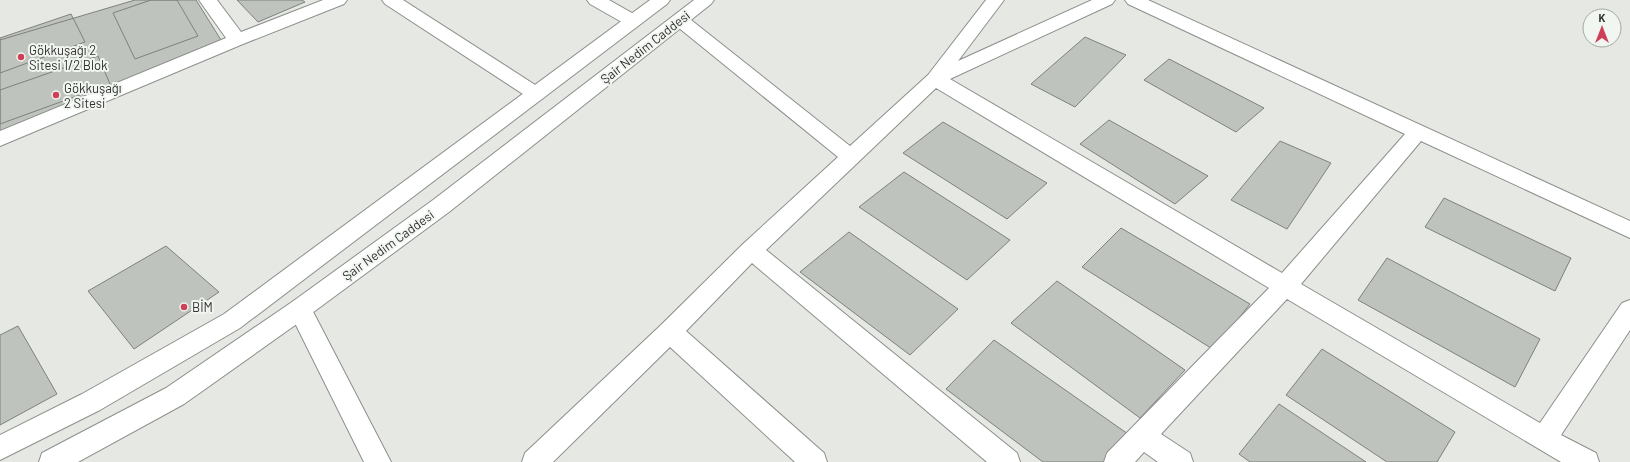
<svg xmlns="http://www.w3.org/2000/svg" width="1630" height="462" font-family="Barlow,sans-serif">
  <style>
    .building { fill: #bfc3be; stroke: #7e817d }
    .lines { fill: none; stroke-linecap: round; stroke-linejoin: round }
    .minor-casing { stroke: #8c8f8b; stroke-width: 2 }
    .tertiary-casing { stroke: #8c8f8b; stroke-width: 2 }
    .minor { fill: #fff; fill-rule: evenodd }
    .tertiary { fill: #fff; fill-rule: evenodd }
    .poi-dot { fill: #cf3f58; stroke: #f2f6f1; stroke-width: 1.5 }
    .labels { text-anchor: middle; stroke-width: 4; stroke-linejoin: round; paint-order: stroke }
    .street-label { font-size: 13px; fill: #303230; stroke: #f2f6f1 }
    .poi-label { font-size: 13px; fill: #303230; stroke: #f2f6f1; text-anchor: start }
  </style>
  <rect width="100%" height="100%" fill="#e5e8e3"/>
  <path class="building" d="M135 0H196L226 48 0 142V40Z
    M151 0H177L198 36 135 59 113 13Z
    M237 0H302L305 2 258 22Z
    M71 14 85 42 0 73V38Z
    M1085 37 1126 55 1075 107 1031 84Z
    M98 56 110 84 0 124V90Z
    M1169 59 1264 108 1236 132 1144 80Z
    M1109 120 1208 176 1175 204 1080 144Z
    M943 122 1047 183 1007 219 903 153Z
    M1280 141 1331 163 1287 229 1231 200Z
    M904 172 1010 240 967 280 859 207Z
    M1444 198 1571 258 1555 291 1425 227Z
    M1121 228 1250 304 1214 350 1082 267Z
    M849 232 958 309 910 355 800 272Z
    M166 246 219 292 134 349 88 291Z
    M1387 258 1540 339 1515 387 1358 300Z
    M1057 281 1185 370 1140 418 1011 323Z
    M18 326 57 394 0 425V335Z
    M994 340 1128 434 1105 462H1043L946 389Z
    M1322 349 1455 432 1437 462H1387L1286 395Z
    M1279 404 1366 462H1250L1239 454Z"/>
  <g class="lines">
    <g class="minor-casing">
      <path id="minor" d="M199 0H217L241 32 323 0H347L344 4 243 44 0 146V131L226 38Z
        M382 0H403L543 90 546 94 543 98 536 100 529 98 385 4Z
        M587 0H609L639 17 642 21 639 25 633 26 627 25 590 4Z
        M986 0H1004L958 61 1092 0H1115L1112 4 950 79 1282 273 1405 134 1128 4 1125 0H1148L1630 221V238L1421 141 1301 284 1540 423 1622 303 1630 300V330L1561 435 1596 453 1599 462H1561L1287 299 1161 434 1190 453 1193 462H1158L1144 452 1135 462H1104L1107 453 1269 288 936 88 766 250 1017 453 1020 462H987L752 263 686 331 824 453 827 462H795L670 347 553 462H522L525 453 661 325 743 244 838 157 674 24 671 20 674 16 680 15 686 16 850 146 928 75Z
        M300 299 308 302 391 462H364L288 309 292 302Z"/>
    </g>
    <g class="tertiary-casing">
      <path id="tertiary" d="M650 0H670L667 4 240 328 100 410 0 460V435L82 394 224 314Z
        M694 0H714L711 4 449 212 308 316 184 404 78 462H39L42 453 166 388 292 302 433 200Z"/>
    </g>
    <use href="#minor" class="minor"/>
    <use href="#tertiary" class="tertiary"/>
  </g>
  <g class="poi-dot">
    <circle cx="21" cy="57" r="4"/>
    <circle cx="56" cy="95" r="4"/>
    <circle cx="184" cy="307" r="4"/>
  </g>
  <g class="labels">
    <g class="street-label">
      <text transform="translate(645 47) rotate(-38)" y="5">Şair Nedim Caddesi</text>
      <text transform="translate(388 245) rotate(-36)" y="5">Şair Nedim Caddesi</text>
    </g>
    <g class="poi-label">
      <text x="29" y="55">Gökkuşağı 2<tspan x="29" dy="15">Sitesi 1/2 Blok</tspan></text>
      <text x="64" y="93">Gökkuşağı<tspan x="64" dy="15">2 Sitesi</tspan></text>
      <text x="192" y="312">BİM</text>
    </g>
  </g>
  <g transform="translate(1602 28)"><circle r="19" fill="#f2f6f1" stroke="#a4a8a4"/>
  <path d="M0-3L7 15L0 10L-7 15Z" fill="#cf3f58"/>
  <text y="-6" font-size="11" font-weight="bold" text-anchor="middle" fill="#303230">K</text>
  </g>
</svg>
